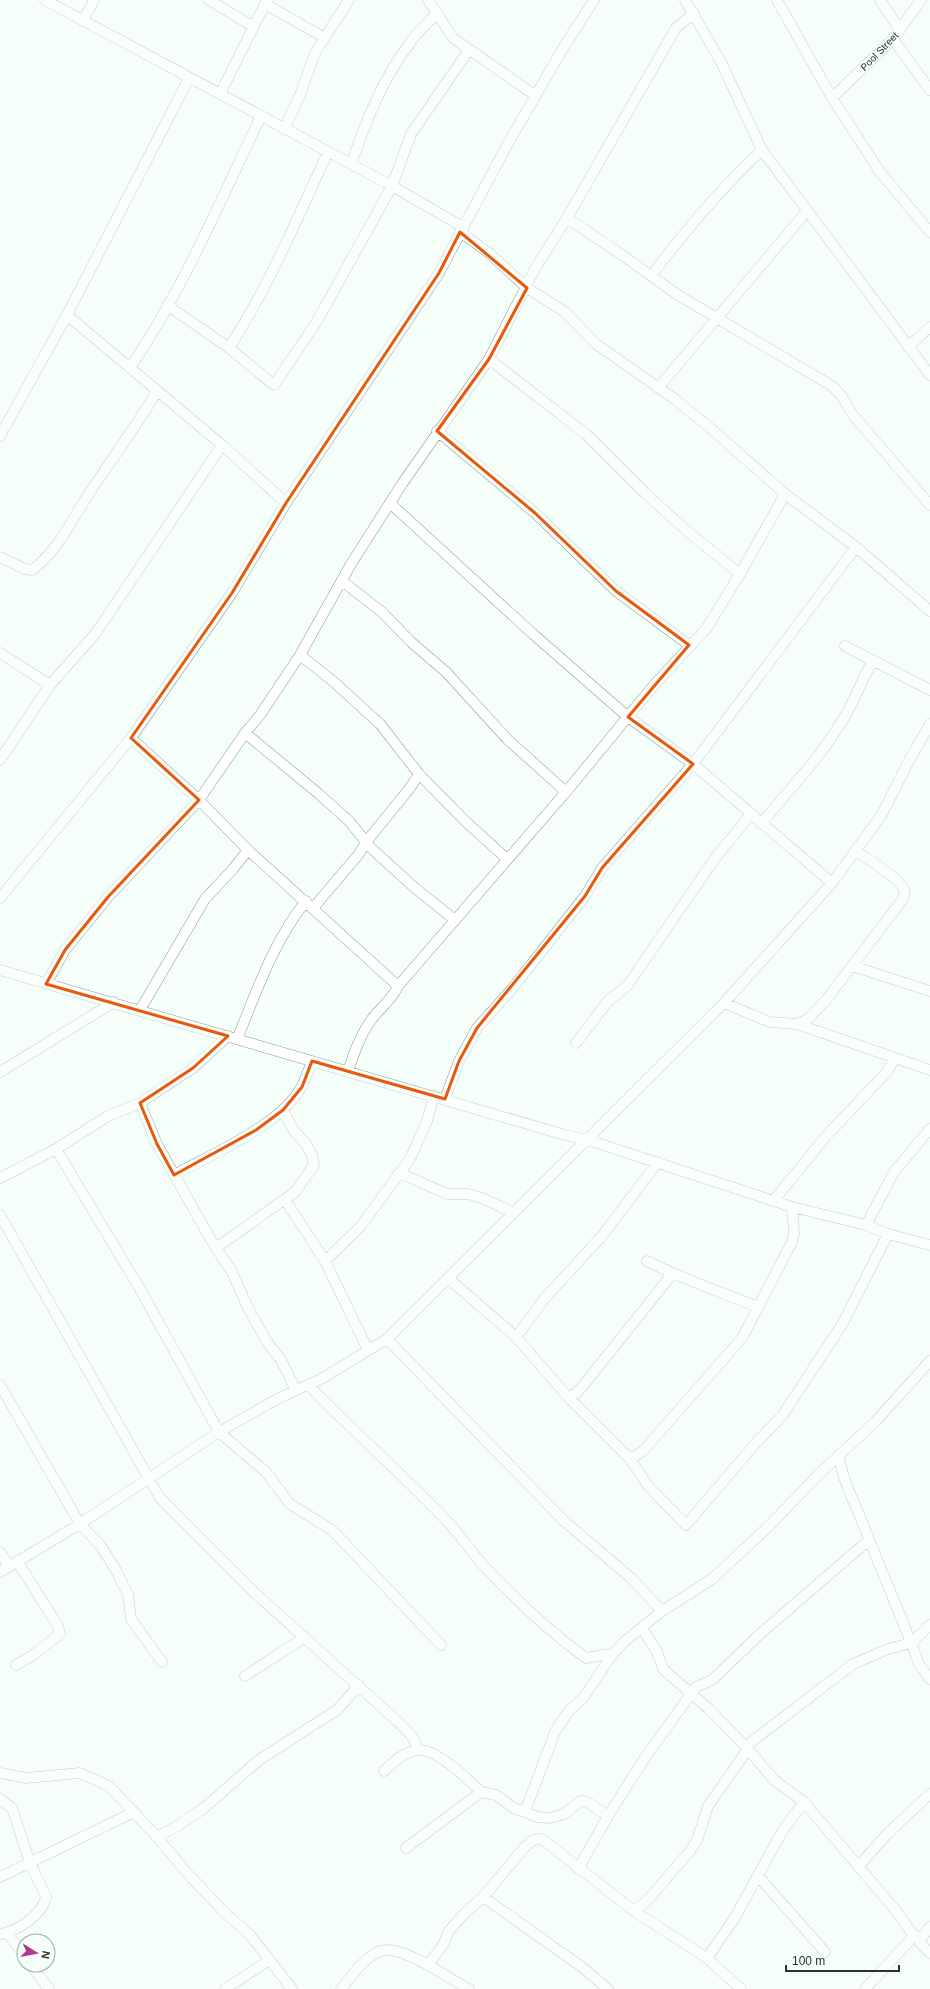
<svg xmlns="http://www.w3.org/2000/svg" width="930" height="1989" font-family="Helvetica,sans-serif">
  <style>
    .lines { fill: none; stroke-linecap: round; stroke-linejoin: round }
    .minor-casing { stroke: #879b8f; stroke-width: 11 }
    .minor { stroke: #fff; stroke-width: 10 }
    .marked { fill: none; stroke: #e8590c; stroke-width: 3; stroke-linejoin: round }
    .labels { text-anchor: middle; stroke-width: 3; stroke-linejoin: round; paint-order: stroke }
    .street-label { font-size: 10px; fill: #2a322d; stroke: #f5fef9 }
  </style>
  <rect width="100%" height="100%" fill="#f5fef9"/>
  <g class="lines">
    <g class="minor-casing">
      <path id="minor" d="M45 0 392 186 463 227
        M209 0 254 27
        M428 0 453 38 536 96
        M685 0 721 62 762 150 930 375
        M777 0 832 98 880 172 930 232
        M880 0 900 30
        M265 4 325 38
        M83 21 94 0
        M893 39 930 90
        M220 94 267 0
        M832 98 893 39 921 0
        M284 129 300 95 315 53 349 0
        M351 164C366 122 382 79 410 43 417 32 428 23 437 13
        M567 218 622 255 678 295 832 386 841 395 853 415 930 505
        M460 232 489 253 527 288 565 312 596 344 672 397 708 426 785 494 856 547 930 611
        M651 276C685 231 721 188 762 150
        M167 305 229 348 274 385 316 323 392 186 411 134 469 50
        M67 315 222 445 286 503
        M908 347 930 327
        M229 348C269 286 297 219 328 152
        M489 359 587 435 647 495 687 531 740 574
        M130 368C183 290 220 201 261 116
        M658 388 807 211
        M437 431 535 513 616 591 689 645
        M0 436 67 315 189 78
        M391 504 533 634 628 717 693 764 832 883
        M0 557 25 569 32 570C58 551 71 521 88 495 111 460 136 427 157 391
        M342 581 382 612 411 642 446 672 507 739 566 792
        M845 646 930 690
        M0 653 50 685
        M300 655 334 682 380 724 419 774 465 821 507 859
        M245 733 319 794 349 821 371 848 415 888 455 920
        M131 738 199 800 248 850 398 986 566 792 654 685 706 629 740 574 785 494
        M0 760 50 685 96 633 222 445
        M761 824C787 792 817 761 839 726 853 706 860 682 873 661
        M0 898 131 738 232 593 286 503 439 273 506 147 562 50 594 0
        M313 908 359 854 366 842 410 788 419 774
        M852 966 930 991
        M0 970 565 1135 588 1140 792 1207 866 1225 888 1234 930 1245
        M46 984 65 950 108 897 199 800 245 733 260 715 300 655 351 564 402 484 489 359 536 267 567 218 676 28 694 13
        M724 1003 770 1022 797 1024 808 1019 826 1000 903 899C904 896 905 893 904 890 901 879 866 858 856 851
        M140 1010 205 899 233 869 248 850
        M797 1024 930 1070
        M237 1039C257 991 273 942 306 901
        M576 1043 608 1001 627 986 716 857 750 815
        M348 1071C354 1053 360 1036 371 1020 380 1008 392 1000 398 986
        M0 1072 114 1002
        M445 1099 459 1061 477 1028 511 990 585 896 602 868 693 764 856 547
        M140 1103 157 1144 211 1240 232 1272 248 1308 267 1342 281 1360 296 1390
        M56 1149 140 1289 219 1432 266 1472 290 1504 332 1530 441 1645
        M400 1173 447 1194H468L482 1198 514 1213
        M174 1175C212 1154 281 1125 302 1086 306 1078 309 1069 312 1061
        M0 1178 56 1149 108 1116 140 1103 193 1068 228 1036
        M285 1200 325 1261 368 1350
        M774 1200 828 1134 885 1074 895 1059
        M0 1215 160 1498 255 1593 397 1721C405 1729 416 1737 417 1750
        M866 1225 894 1172 930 1129
        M216 1248 295 1192 314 1165 312 1155 306 1144 294 1131 283 1110
        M325 1261 360 1227 410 1159 427 1121 434 1096
        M647 1261C682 1279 721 1292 758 1307
        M449 1279 516 1337 568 1397 630 1459 649 1487 686 1525 755 1444 782 1416 843 1323 888 1234
        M516 1337 545 1298 602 1236 658 1162
        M387 1339 563 1520 631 1578 662 1611 624 1642 612 1655 584 1697 568 1712 555 1732 525 1812
        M0 1385 80 1524 101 1546 117 1572 128 1595 131 1619 162 1662
        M308 1385C353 1431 402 1474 446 1520 460 1534 470 1551 483 1565 514 1598 549 1631 586 1658L603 1655H612
        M568 1397 576 1393 582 1387 673 1273
        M839 1455C842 1479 854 1502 863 1524 881 1571 902 1617 919 1664L930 1679
        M630 1459 643 1451 742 1338 792 1242 794 1233 792 1207
        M0 1552 9 1566
        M0 1572 80 1524 219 1432 279 1398 321 1379 387 1339 724 1003 832 883 881 816 910 759 930 724
        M662 1611 712 1579 769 1526 819 1474 876 1421 930 1361
        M642 1628 656 1650 664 1670 709 1709 748 1749 774 1780 804 1802 897 1912 914 1936
        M16 1665 33 1655 60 1634 58 1626 17 1561
        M245 1676 305 1637
        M746 1746 853 1664 888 1649 911 1643 930 1625
        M384 1771C392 1763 406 1751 418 1750 436 1748 468 1779 481 1792
        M0 1773 26 1778 80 1773 109 1786 157 1837 188 1874 224 1912 250 1935 292 1989
        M0 1799 12 1808 30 1863 46 1897C42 1916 17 1931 0 1934
        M157 1837 179 1825 204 1808 259 1760 337 1710 359 1685
        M406 1848 481 1792 496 1795 514 1808 538 1817 550 1818 564 1814 581 1801 587 1802 608 1816
        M858 1867 888 1833 930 1794
        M578 1869 608 1816 644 1759 696 1687 712 1680 760 1634 869 1540
        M758 1876 825 1952
        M0 1877 134 1812
        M483 1897 582 1967 608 1989
        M634 1911 707 1958 734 1919 783 1830 804 1802
        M930 1927 921 1939 920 1943 930 1953
        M7 1933 24 1955
        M707 1958 741 1989
        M31 1965 49 1989
        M428 1965 443 1945 449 1931 464 1914 483 1897 525 1847 533 1840 542 1839 634 1911 647 1901 690 1851 697 1840 708 1806 748 1749
        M225 1989 268 1961
        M341 1989C351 1977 363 1959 378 1952 398 1941 449 1979 469 1989
        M865 1989 914 1936 922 1937"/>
    </g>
    <use href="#minor" class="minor"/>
  </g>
  <path d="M0 0H930V1989H0ZM460 232 527 288 489 359 437 431 535 513 616 591 689 645 628 717 693 764 602 868 585 896 477 1028 459 1061 445 1099 312 1061 302 1087 283 1110 256 1130 174 1175 157 1144 140 1103 193 1068 228 1036 46 984 65 950 108 897 199 800 131 738 232 593 286 503 439 273Z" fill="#f5fef9" fill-opacity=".55" fill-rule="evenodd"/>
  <path class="marked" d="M460 232 527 288 489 359 437 431 535 513 616 591 689 645 628 717 693 764 602 868 585 896 477 1028 459 1061 445 1099 312 1061 302 1087 283 1110 256 1130 174 1175 157 1144 140 1103 193 1068 228 1036 46 984 65 950 108 897 199 800 131 738 232 593 286 503 439 273Z"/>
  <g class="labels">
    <g class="street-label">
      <text transform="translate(879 51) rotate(-46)" y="4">Pool Street</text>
    </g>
  </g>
  <g transform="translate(36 1953) rotate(101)"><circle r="19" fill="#f5fef9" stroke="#a4aca7"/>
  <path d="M0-3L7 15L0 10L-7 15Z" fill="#b0398f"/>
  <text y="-6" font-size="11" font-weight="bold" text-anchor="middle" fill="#2a322d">N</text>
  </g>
  <path d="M786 1965v6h113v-6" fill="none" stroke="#2a322d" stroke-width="2"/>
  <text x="792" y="1965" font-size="12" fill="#2a322d" stroke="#f5fef9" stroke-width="3" paint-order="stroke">100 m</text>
</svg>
